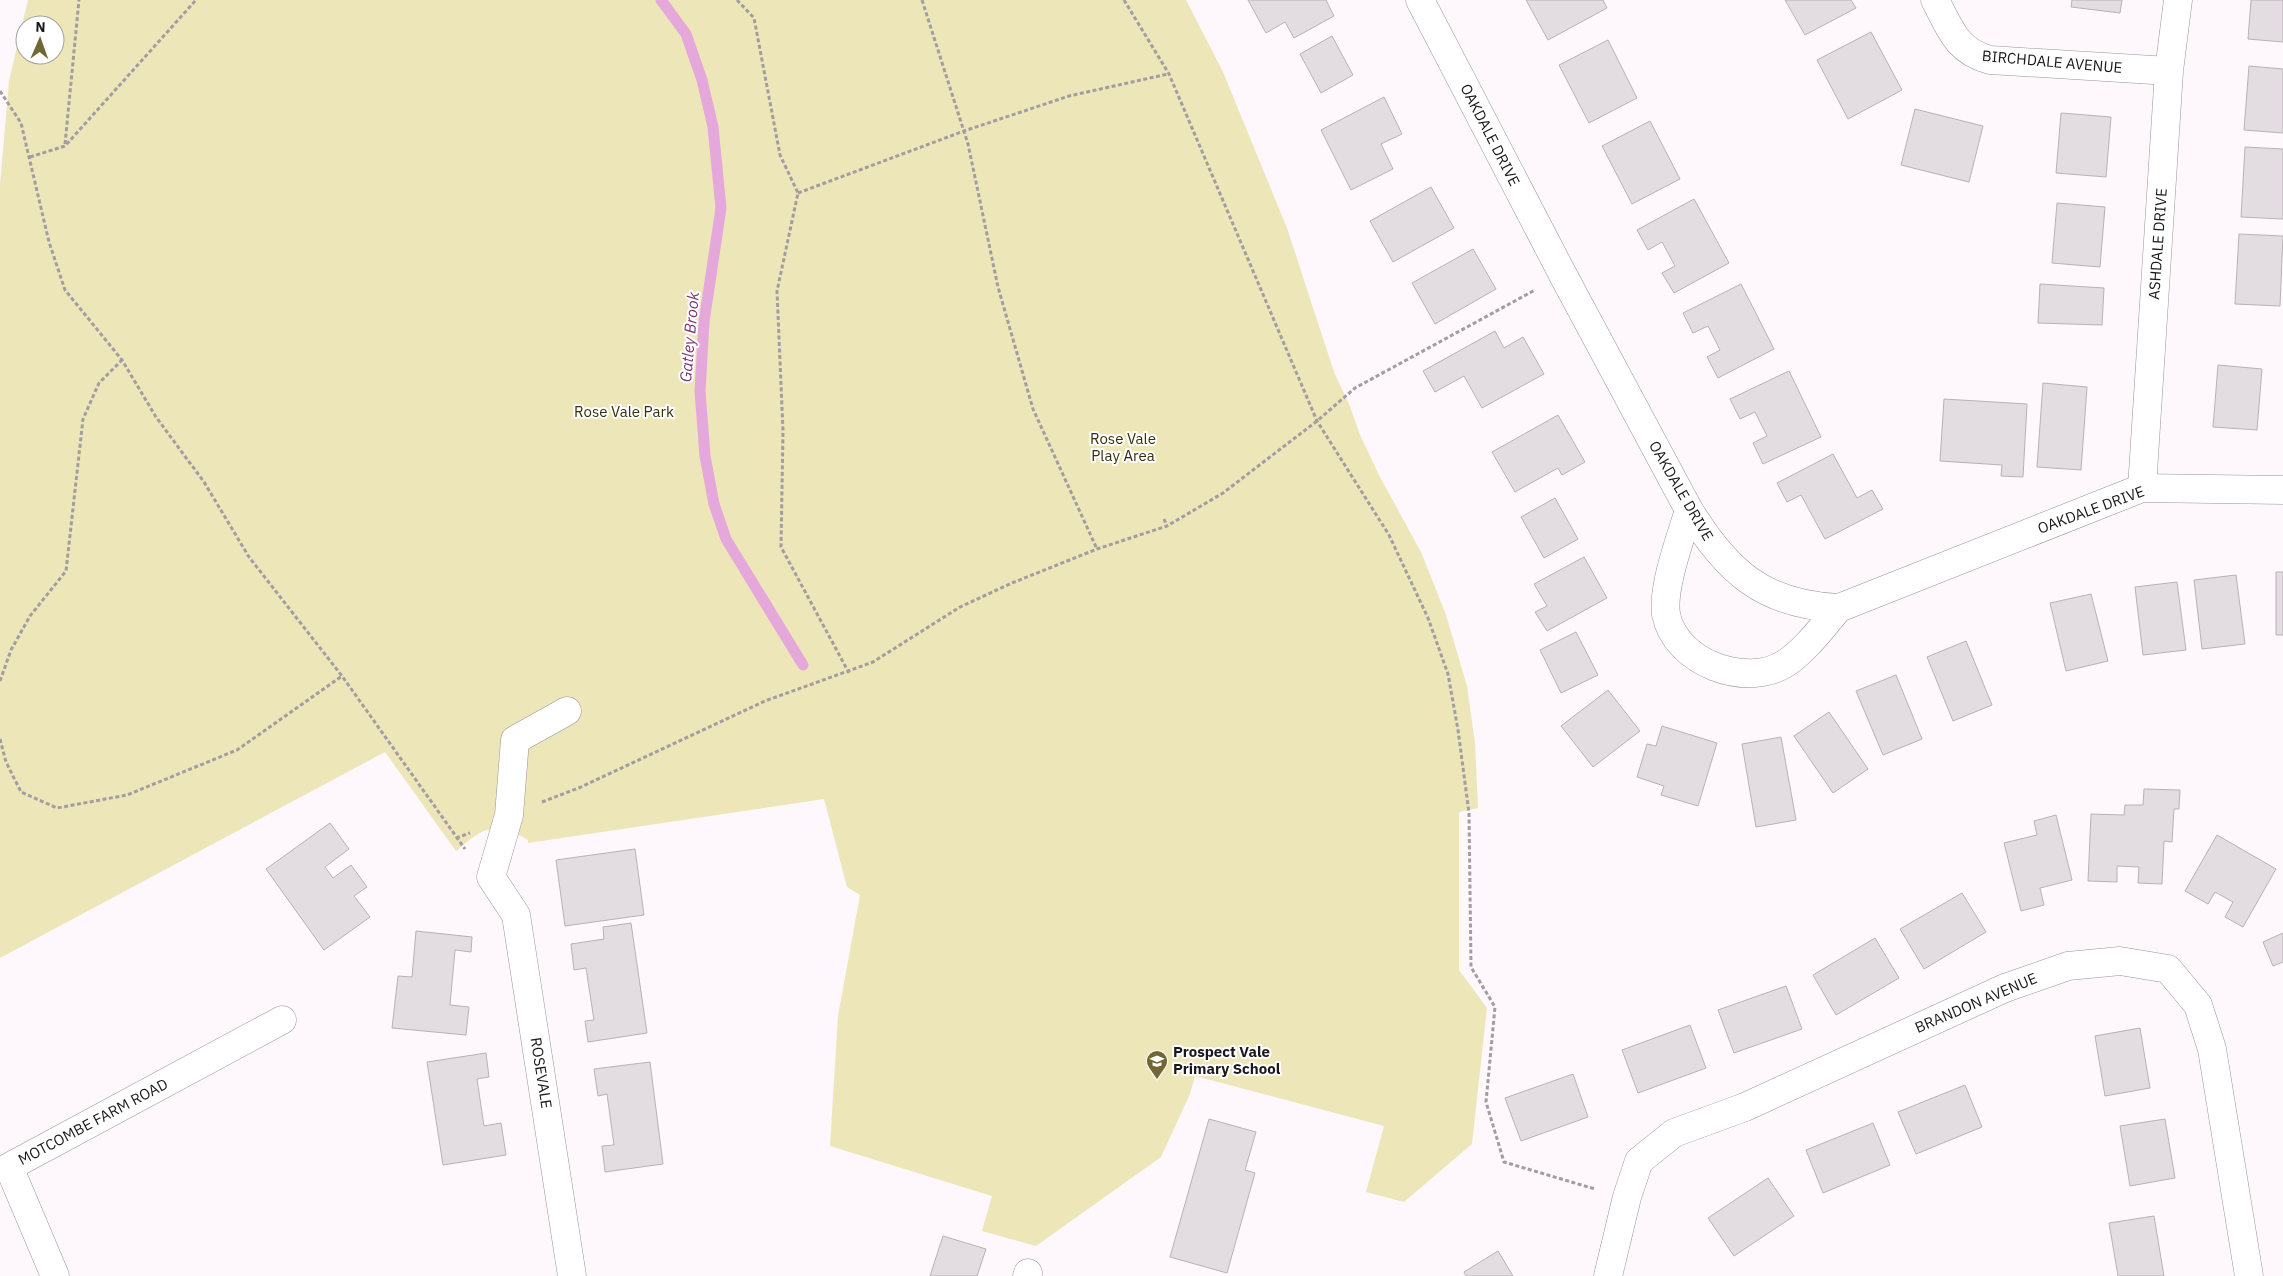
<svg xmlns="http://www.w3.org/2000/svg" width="2283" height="1276" font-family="'IBM Plex Sans',sans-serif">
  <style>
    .green { fill: #ede6b9; fill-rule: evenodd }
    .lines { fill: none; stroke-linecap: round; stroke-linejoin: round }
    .stream { stroke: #e5a8da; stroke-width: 11 }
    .building { fill: #e3dce1; stroke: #b8b1b7 }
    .minor-casing { stroke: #9a9499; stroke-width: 29 }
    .path { stroke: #a29da1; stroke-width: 3; stroke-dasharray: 4 2.5; stroke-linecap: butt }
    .minor { stroke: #fff; stroke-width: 28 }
    .labels { text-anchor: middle; stroke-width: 4; stroke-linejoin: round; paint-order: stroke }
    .street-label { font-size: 15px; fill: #1a181a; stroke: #fff }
    .park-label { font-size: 15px; fill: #352f0d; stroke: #fff }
    .poi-label { font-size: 15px; font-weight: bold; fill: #1a181a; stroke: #fff; text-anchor: start }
    .water-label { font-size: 16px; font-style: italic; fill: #7c3573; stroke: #fff }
  </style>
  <rect width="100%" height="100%" fill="#fef7fc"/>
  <path class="green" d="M28 0H1186L1223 72 1287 228 1334 372 1349 404 1360 435 1380 477 1421 552 1446 615 1467 686 1475 743 1478 808 1459 812V970L1487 1008 1472 1144 1404 1202 1366 1192 1384 1126 1195 1076 1190 1094 1161 1157 1036 1246 982 1231 992 1196 830 1146 838 1016 860 895 847 887 824 799 528 843V840L523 837C486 824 485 827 456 851L385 752 0 958V185L9 81ZM25 25H55V55H25Z"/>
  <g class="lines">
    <path class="stream" d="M661 0 686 34 702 80 713 127 721 208 704 322 700 391 705 456 714 504 726 539 803 665"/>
  </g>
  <path class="building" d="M1248 0H1326L1334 16 1294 38 1285 22 1266 33Z
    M1526 0H1603L1607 8 1548 40Z
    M1785 0H1851L1856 8 1805 35Z
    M2072 0H2122L2120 13 2071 7Z
    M2251 0H2283V42L2248 39Z
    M1871 32 1902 90 1848 119 1817 60Z
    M1332 36 1353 75 1321 93 1300 54Z
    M1608 40 1637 98 1589 123 1559 65Z
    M2249 66 2283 69V133L2244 130Z
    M1384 97 1402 134 1381 144 1393 169 1351 190 1321 130Z
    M1915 109 1983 126 1969 182 1901 165Z
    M2061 113 2111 117 2106 177 2056 173Z
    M1650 121 1680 179 1632 204 1602 146Z
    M2245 147 2283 149V219L2241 217Z
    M1431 187 1454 228 1393 262 1370 221Z
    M1694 199 1729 263 1674 293 1662 273 1675 266 1662 242 1648 250 1637 230Z
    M2057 203 2105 207 2100 267 2052 263Z
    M2239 234 2283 236 2280 306 2235 304Z
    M1473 249 1496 289 1435 324 1412 283Z
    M1741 284 1774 349 1718 378 1707 357 1720 350 1708 326 1693 333 1683 313Z
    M2040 284 2104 288 2102 325 2038 323Z
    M1495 331 1504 348 1523 337 1544 374 1482 408 1464 376 1435 392 1423 371Z
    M2218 365 2262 369 2257 430 2213 427Z
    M1789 371 1821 437 1763 464 1753 443 1767 436 1755 412 1740 419 1730 399Z
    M2043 383 2087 387 2081 470 2037 467Z
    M1944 399 2027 404 2023 477 2001 476 2002 465 1940 461Z
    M1558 415 1585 462 1562 475 1558 468 1515 492 1492 452Z
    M1833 454 1857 498 1872 490 1883 509 1825 539 1801 495 1787 502 1777 483Z
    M1555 498 1578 539 1544 558 1521 517Z
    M1584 557 1607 598 1547 631 1535 612 1547 606 1534 584Z
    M2276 572H2283V635H2276Z
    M2236 575 2245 644 2202 649 2194 580Z
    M2177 582 2186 650 2143 655 2135 587Z
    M2091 594 2108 661 2066 671 2050 603Z
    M1576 632 1598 675 1561 693 1540 650Z
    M1966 641 1992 705 1953 721 1927 657Z
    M1896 675 1922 739 1883 755 1856 691Z
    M1608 690 1640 731 1593 767 1561 726Z
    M1829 712 1868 769 1833 793 1794 736Z
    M1662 726 1717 743 1698 806 1661 795 1664 786 1637 777 1647 744 1656 746Z
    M1781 737 1796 820 1756 827 1742 744Z
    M2144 789 2180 790 2179 809H2174L2172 842 2164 841 2162 884 2138 883 2139 867 2117 866V882L2088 881 2091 814 2124 815 2125 805H2143Z
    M2056 815 2072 880 2040 888 2044 905 2021 911 2004 843 2037 835 2034 821Z
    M330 823 349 849 325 867 333 878 351 865 367 887 354 896 370 917 324 950 266 869Z
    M2217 835 2276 869 2243 927 2225 917 2233 902 2215 892 2208 904 2185 891Z
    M635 849 644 915 565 926 556 860Z
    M1962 893 1986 932 1924 969 1900 929Z
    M631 923 647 1033 588 1042 585 1021 594 1020 586 968 574 970 571 944 604 939 603 927Z
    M416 931 472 937 471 952 455 950 450 1005 469 1007 466 1035 392 1028 398 976 412 977Z
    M2283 933V962L2273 966 2263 942Z
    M1875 938 1899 978 1836 1015 1813 975Z
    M1786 986 1802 1029 1734 1053 1718 1010Z
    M1690 1025 1706 1068 1638 1093 1622 1050Z
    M2140 1028 2150 1088 2105 1096 2095 1036Z
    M486 1053 489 1077 477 1079 484 1126 501 1123 506 1155 443 1165 427 1062Z
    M650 1062 663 1164 605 1172 602 1146 614 1145 607 1094 598 1096 594 1069Z
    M1573 1074 1588 1117 1521 1141 1505 1098Z
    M1965 1085 1982 1127 1916 1154 1898 1112Z
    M1209 1119 1256 1132 1245 1170 1255 1173 1227 1273 1170 1257Z
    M2165 1119 2175 1178 2130 1186 2120 1126Z
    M1873 1123 1890 1165 1823 1193 1806 1150Z
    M1768 1178 1794 1216 1734 1256 1708 1218Z
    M2154 1216 2164 1276H2118L2109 1223Z
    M943 1236 986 1249 977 1276H930Z
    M1498 1251 1513 1276H1466L1464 1272Z"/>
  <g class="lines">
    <g class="minor-casing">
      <path id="minor" d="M1420 0 1563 275 1689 510C1727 572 1764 605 1839 608L2142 488 2283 490
        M1935 0C1950 28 1956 51 1990 60L2169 71
        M2142 488 2169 71 2178 0
        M1689 510C1681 537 1662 587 1666 614 1675 663 1747 689 1786 663 1807 649 1822 627 1839 608
        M567 711 515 740 509 815 491 877 516 915 572 1276
        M55 1276 9 1167 282 1020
        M1027 1276 1028 1273
        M1608 1276 1627 1197 1639 1161 1674 1133 1745 1107 2005 988 2068 966 2120 961 2168 969 2198 1005 2212 1049 2249 1276"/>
    </g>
    <path class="path" d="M737 0 754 18 780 155 798 193 777 291 783 431 781 547 849 673
      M922 0 968 144 998 287 1033 409 1097 549
      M1124 0 1169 74 1317 421 1389 535 1428 618 1448 674 1458 730 1469 813 1471 967 1495 1007 1486 1102 1504 1162 1595 1189
      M0 91 21 123 49 242 65 290 122 360 156 417 204 482 249 557 342 676 465 849
      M65 144 79 0
      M30 157 65 146 196 0
      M798 193 964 131 1069 96 1168 74
      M1164 519 1167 526
      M0 681 11 650 30 616 66 571 83 419 99 383 122 360
      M0 739 6 762 21 792 57 808 127 795 237 750 342 676
      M542 802 581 787 765 701 873 662 960 607 1012 583 1097 549 1167 526 1223 493 1317 421 1355 388 1535 290
      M456 838 470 833"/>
    <use href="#minor" class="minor"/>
  </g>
  <defs>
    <g id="school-pin" transform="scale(1.125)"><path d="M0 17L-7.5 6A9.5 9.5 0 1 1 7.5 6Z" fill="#716734" stroke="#fff"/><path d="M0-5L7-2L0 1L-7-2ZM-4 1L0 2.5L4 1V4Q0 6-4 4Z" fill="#fff"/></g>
  </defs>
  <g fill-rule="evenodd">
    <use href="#school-pin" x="1157" y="1061"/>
  </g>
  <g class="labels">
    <g class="street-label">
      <text transform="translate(2052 62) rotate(5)" y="5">BIRCHDALE AVENUE</text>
      <text transform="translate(1490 135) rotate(63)" y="5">OAKDALE DRIVE</text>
      <text transform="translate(2158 244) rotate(-86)" y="5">ASHDALE DRIVE</text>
      <text transform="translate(1681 491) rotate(60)" y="5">OAKDALE DRIVE</text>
      <text transform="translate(2091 510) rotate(-20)" y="5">OAKDALE DRIVE</text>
      <text transform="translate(1976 1003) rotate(-23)" y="5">BRANDON AVENUE</text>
      <text transform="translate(541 1073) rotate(81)" y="5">ROSEVALE</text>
      <text transform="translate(93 1122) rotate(-28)" y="5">MOTCOMBE FARM ROAD</text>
    </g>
    <g class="park-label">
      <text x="624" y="417">Rose Vale Park</text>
      <text x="1123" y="444">Rose Vale<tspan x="1123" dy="17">Play Area</tspan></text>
    </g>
    <g class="poi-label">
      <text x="1173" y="1057">Prospect Vale<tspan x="1173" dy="17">Primary School</tspan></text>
    </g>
    <g class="water-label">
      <text transform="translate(689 337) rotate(-85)" y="6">Gatley Brook</text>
    </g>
  </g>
  <g transform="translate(40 40) rotate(2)"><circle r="24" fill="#ffffff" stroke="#a3a3a3"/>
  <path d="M0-4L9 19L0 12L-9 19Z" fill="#716734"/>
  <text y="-8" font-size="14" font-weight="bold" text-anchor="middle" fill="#1a181a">N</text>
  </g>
</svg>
